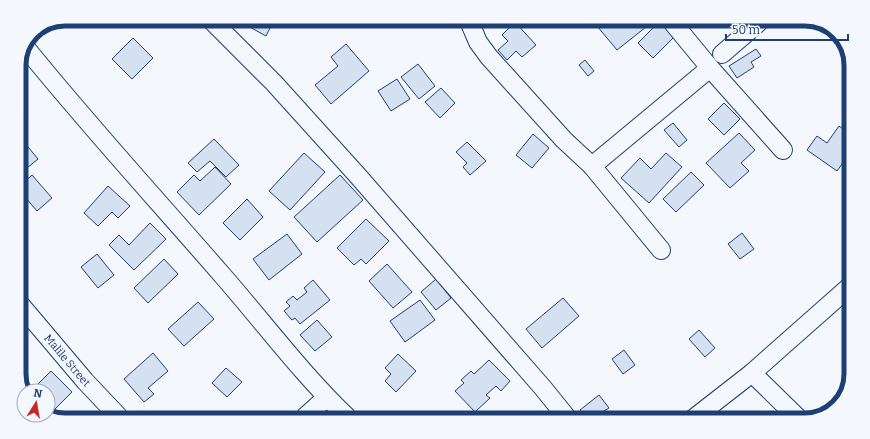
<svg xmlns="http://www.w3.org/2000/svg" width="870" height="439" font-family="Bitter,serif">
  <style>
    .building { fill: #d5e0f0; stroke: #1d3f73 }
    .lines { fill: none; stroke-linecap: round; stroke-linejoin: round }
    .minor-casing { stroke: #1d3f73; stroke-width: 20 }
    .minor { stroke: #f4f7fb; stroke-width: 18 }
    .labels { text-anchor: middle; stroke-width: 3; stroke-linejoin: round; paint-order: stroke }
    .street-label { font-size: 11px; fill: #1d3f73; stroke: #f4f7fb }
    .rim { fill: none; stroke: #1d3f73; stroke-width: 5 }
  </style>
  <rect width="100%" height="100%" fill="#f4f7fb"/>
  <path class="building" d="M249 20H274L266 36 246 25Z
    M60 21 44 35 39 30Z
    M374 21H391L378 28Z
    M515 22 536 45 522 57 516 51 507 60 498 50 508 41 502 35Z
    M602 22 642 23 646 27 617 50 597 26Z
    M658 23H664L676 35 653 58 638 43Z
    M133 38 153 58 132 79 112 59Z
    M346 44 369 71 331 104 315 85 338 66 331 57Z
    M756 49 761 56 751 62 754 67 737 78 729 66Z
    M585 60 594 71 588 76 579 65Z
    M418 64 435 86 419 99 401 77Z
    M397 79 410 99 391 111 378 91Z
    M441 88 455 103 440 118 425 102Z
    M724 103 740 119 724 135 708 119Z
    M673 123 687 140 679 147 664 130Z
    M839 126 850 134V153L837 171 807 150 817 136 827 143Z
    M739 133 755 150 741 163 749 171 730 188 706 163Z
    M533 134 549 148 532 168 516 155Z
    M19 136 38 159 22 172 19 168Z
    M214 139 239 165 226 177 210 161 197 172 188 163Z
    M467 142 486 161 470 175 463 167 467 163 456 152Z
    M304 153 325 172 290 210 269 191Z
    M666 153 682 167 649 203 621 178 640 158 651 169Z
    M215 167 231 184 199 215 177 192 194 175 200 181Z
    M691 172 704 185 676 212 663 199Z
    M32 175 52 198 37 211 19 190V187Z
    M340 175 363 200 317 242 294 217Z
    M108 186 130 206 118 218 112 212 98 226 84 213Z
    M247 199 263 217 240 240 223 223Z
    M366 219 389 241 366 264 361 259 354 265 337 248Z
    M150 223 166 239 134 270 109 245 119 235 129 245Z
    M742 233 754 249 740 259 728 244Z
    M287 234 302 254 269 280 253 259Z
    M97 254 114 275 98 288 81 267Z
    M164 259 178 274 148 303 134 288Z
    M387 264 412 292 393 308 369 281Z
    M436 279 451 298 436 310 421 292Z
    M313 280 330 300 300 324 295 318 292 320 284 311 290 306 286 302 293 296 297 300 307 292 304 288Z
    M563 298 579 316 542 348 526 329Z
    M420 300 435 320 405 342 390 321Z
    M198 302 214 319 184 346 168 329Z
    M317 320 332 337 315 351 300 335Z
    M699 330 715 348 705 357 689 339Z
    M624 350 635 365 623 374 612 359Z
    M153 353 168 371 148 388 154 394 144 402 124 379Z
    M398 354 416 371 396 392 385 381 391 374 385 368Z
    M489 360 510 381 501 391 496 386 486 395 490 398 475 412 455 391 464 383 461 380 471 371 474 374Z
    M226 368 242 382 227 397 212 383Z
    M51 371 72 392 49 415H45H48V391H31Z
    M599 395 609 408 599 414 603 419H587L580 410Z"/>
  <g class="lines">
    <g class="minor-casing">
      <g id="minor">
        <path d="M211 20 274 83 358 176 543 388 568 419"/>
        <path d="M469 21 478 42 489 57 564 140 592 166 661 250"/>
        <path d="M673 23 710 68 783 150"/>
        <path d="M26 48C89 126 157 200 223 276 264 323 302 374 347 417"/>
        <path d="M722 54 758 23"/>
        <path d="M592 166 710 68"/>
        <path id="s1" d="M19 303 85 381 118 416"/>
        <path d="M752 373 800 420"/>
        <path d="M305 417 326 398"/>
        <path d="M693 419 752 373 848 288"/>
      </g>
    </g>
    <use href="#minor" class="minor"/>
  </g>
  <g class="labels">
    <g class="street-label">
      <text dy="4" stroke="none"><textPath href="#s1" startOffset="75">Malile Street</textPath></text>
    </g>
  </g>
  <path d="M0 0H870V439H0ZM65 26H805A39 39 0 0 1 844 65V374A39 39 0 0 1 805 413H65A39 39 0 0 1 26 374V65A39 39 0 0 1 65 26Z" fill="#f4f7fb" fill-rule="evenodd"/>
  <path class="rim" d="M65 26H805A39 39 0 0 1 844 65V374A39 39 0 0 1 805 413H65A39 39 0 0 1 26 374V65A39 39 0 0 1 65 26Z"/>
  <g transform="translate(36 403) rotate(11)"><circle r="19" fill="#f4f7fb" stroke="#9eadc5"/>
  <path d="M0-3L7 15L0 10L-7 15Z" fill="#c62828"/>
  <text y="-6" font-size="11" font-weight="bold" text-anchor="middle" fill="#1d3f73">N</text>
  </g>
  <path d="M726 34v6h122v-6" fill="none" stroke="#1d3f73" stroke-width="2"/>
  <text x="732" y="34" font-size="12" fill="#1d3f73" stroke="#f4f7fb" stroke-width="3" paint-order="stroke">50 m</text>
</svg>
